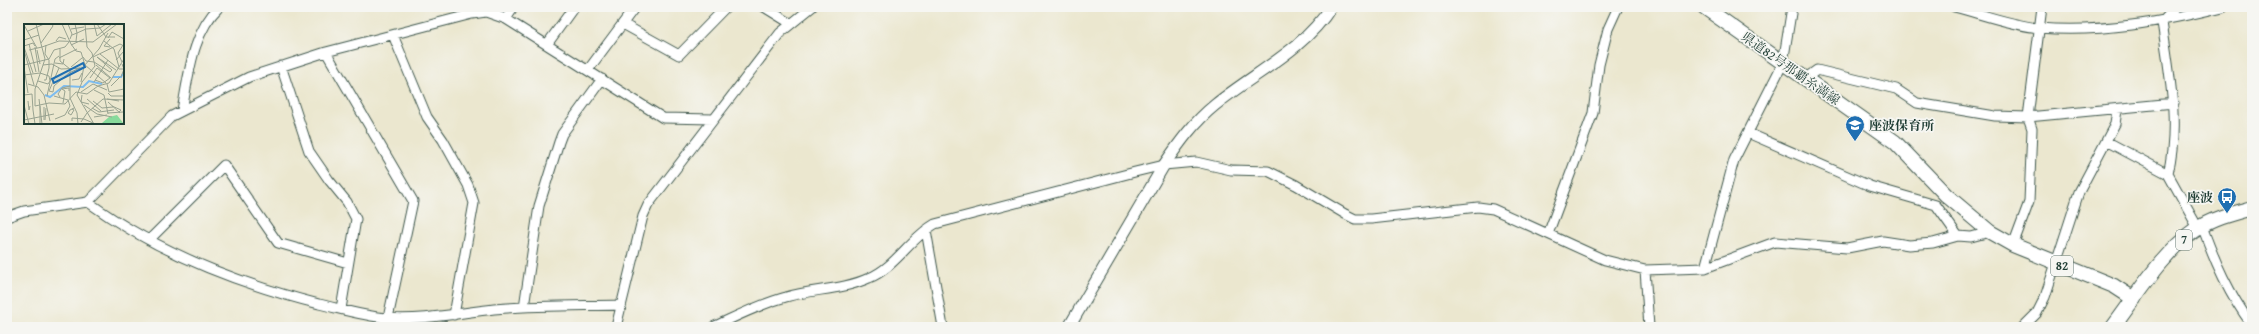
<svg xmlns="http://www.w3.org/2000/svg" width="2259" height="334" font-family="'Gentium Book Plus','Noto Serif JP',serif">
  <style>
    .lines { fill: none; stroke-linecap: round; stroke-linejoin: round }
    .minor-casing { stroke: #3e564b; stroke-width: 11 }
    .tertiary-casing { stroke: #3e564b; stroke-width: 13 }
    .primary-casing { stroke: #3e564b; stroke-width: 16 }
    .minor { stroke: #fff; stroke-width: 9 }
    .tertiary { stroke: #fff; stroke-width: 11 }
    .primary { stroke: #fff; stroke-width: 14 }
    .labels { text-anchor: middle; stroke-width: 3.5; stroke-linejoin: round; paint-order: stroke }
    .shield { fill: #f6f6f2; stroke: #60746d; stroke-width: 1 }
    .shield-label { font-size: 12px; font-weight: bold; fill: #1f3d34 }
    .street-label { font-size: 13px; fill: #1f3d34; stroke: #f6f6f2 }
    .poi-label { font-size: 13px; font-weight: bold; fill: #1f3d34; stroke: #f6f6f2; text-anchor: start }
    .inset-river { fill: none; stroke: #7cbcf0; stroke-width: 2 }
    .inset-road { fill: none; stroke: #99a391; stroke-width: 1 }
    .view { fill: #1f6fb2; fill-opacity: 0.15; stroke: #1f6fb2; stroke-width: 2 }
    .inset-edge { fill: none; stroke: #1f3d34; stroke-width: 2 }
  </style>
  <rect width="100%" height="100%" fill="#f6f6f2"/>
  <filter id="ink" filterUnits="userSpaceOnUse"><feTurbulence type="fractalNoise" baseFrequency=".025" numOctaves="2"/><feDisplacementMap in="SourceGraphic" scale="8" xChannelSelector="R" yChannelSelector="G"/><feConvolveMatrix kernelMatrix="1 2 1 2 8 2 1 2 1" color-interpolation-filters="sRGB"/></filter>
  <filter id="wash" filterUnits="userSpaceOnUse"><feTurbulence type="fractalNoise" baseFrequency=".012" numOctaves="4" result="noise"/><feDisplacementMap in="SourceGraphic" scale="16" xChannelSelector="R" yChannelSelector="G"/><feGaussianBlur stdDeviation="0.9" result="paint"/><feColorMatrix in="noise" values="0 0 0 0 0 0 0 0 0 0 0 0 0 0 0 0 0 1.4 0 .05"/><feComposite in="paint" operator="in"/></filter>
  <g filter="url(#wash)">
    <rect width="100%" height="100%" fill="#ebe7cf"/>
  </g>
  <g filter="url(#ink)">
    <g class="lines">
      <g class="minor-casing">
        <path id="minor" d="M764 7 790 23
          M1954 7C1982 14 2010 25 2039 28 2102 33 2162 22 2223 7
          M506 19 514 7
          M2162 22C2169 72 2180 123 2168 174
          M2162 22 2176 7
          M623 24 679 55 726 7
          M393 35 427 117 443 140 468 185 474 203 454 315
          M548 43 574 7
          M326 52 413 201 388 318
          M281 66 309 151 329 180 347 202 356 219 341 309
          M588 70 635 7
          M1806 78 1817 70 1896 89 1917 103 1995 116 2028 117 2174 103
          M182 110C189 75 192 33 219 7
          M1748 133 1870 186 1936 205 1958 236
          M2106 141 2168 174 2198 228
          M88 202C157 252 236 283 319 304 341 309 364 316 386 318 423 321 458 313 494 309 537 305 579 306 621 305
          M7 217 24 211 88 202 172 116 249 77 326 52 472 14 486 12 506 19 663 118 713 119
          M2202 226C2215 262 2229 294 2252 325
          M926 230 943 327
          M1548 234 1593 113 1599 65 1608 29 1618 7
          M149 240 224 165 278 243 348 263
          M2013 245 2029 202 2032 129 2028 117 2042 7
          M1705 268 1734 160 1783 63 1792 7
          M1645 270 1649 327
          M524 307 539 206 559 142 562 134 602 79
          M616 327 643 216 648 205 780 33 812 7
          M713 327C737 316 760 304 786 297 813 289 843 290 869 278 896 267 910 238 935 224L1135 172 1164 165 1196 162 1231 170 1268 171 1296 185 1345 214 1355 219H1371L1478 207 1493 209 1605 260 1645 270 1705 268 1775 242 1847 248 1883 241 1909 245 1933 243 1958 236 1971 237 1990 232
          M2023 327 2037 313 2045 297 2079 192 2115 124 2117 110"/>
      </g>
      <g class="tertiary-casing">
        <path id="tertiary" d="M1069 327 1164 165C1179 143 1194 122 1215 105 1254 73 1304 50 1331 7"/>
      </g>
      <g class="primary-casing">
        <path id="primary" d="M1704 7 1895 142 1946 195 1990 232 2013 245 2114 286 2134 299
          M2113 327C2138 294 2162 253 2197 229 2213 218 2234 213 2252 208"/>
      </g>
      <use href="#minor" class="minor"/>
      <use href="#tertiary" class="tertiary"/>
      <use href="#primary" class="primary"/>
    </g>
  </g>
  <defs>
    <g id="school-pin" transform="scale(1)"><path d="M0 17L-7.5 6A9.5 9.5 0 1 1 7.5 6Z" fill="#1f6fb2" stroke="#f6f6f2"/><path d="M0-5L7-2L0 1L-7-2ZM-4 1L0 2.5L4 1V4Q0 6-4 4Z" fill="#fff"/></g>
    <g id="bus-pin" transform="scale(1)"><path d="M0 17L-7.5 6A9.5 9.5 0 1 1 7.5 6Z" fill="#1f6fb2" stroke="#f6f6f2"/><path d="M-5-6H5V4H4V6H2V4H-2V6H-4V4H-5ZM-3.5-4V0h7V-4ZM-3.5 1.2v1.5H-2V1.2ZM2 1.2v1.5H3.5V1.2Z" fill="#fff"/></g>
  </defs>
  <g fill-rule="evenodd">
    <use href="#school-pin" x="1855" y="125"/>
    <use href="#bus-pin" x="2227" y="197"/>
  </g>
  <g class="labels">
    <g class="shield">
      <rect x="2176" y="230" width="16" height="20" rx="3"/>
      <rect x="2051" y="256" width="22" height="20" rx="3"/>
    </g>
    <g class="shield-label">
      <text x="2184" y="244">7</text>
      <text x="2062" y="270">82</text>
    </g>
    <g class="street-label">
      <text transform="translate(1791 68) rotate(35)" y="5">県道82号那覇糸満線</text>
    </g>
    <g class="poi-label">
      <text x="1869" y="130">座波保育所</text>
      <text x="2213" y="202" text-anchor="end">座波</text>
    </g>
  </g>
  <g transform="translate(24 24)">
    <rect width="100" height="100" fill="#ebe7cf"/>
    <path d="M93 91 100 100 78 99 85 93Z" fill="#88da9b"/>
    <path class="inset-river" d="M89 53H97L100 48M21 71 26 73 40 62 59 63 65 57 78 60"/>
    <path class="inset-road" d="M12 0 16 16M38 0 47 20 52 27 57 28 61 41 82 59M44 0 48 10 46 15M61 0 63 23 68 29 71 42 58 58 53 71 70 100M70 0 73 12M73 0 82 13H91M0 1 13 24M47 5 60 3M4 7 20 0M48 11 53 9 51 0M73 12 88 0M84 14 88 8 100 15M0 16 15 11M32 17 35 13 42 15M52 17 53 9 62 5 76 4 82 0M80 17 90 25 95 43M17 19 29 2 28 0M5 20 12 48M47 21 60 15M0 22 9 19 11 22M0 23 9 49M11 23 15 48M18 23 35 17 69 18 93 0M86 23 80 22 86 15M36 25V37L46 45V74L53 89 54 100M0 26 10 61M5 26 18 23M13 26 16 40M76 30 95 45H100M59 33 62 37 70 38M69 33 96 20 100 22M73 33 92 46M73 33 88 46M35 34 53 25M92 36 100 27M70 38 86 48 88 46M98 38 94 29 99 21M31 39 39 40 40 35M0 41 25 35 30 26 41 23 45 18M19 41 28 40 37 45 59 44M72 41 87 54M0 43 4 69M47 43 58 34M16 49 25 52 26 57M0 51 16 49M97 53 100 45 98 40M66 54 73 44 86 54M20 56H22L25 44V36L21 30 22 21M48 56 55 55 58 49M71 56 79 59 86 54M14 57 24 60 26 57M57 58 60 42 75 25 84 9M70 58 84 36M4 60 14 63 20 71 26 97M83 60 85 68 100 65M87 62 96 53M70 66 80 71 84 90M25 67 29 68 30 62 45 49 56 44M25 67 35 44M57 68 69 60 83 66M84 69 87 72H100M0 71 8 70 9 86M58 71 57 78 65 80M23 72 31 35 35 32M30 72 44 76M36 73 34 70 38 64 46 62M15 75 18 100M63 75 77 87M83 75 95 77M4 77 5 86 6 82M69 77 78 84 89 83M84 78 96 89M39 79 41 67 38 65 45 64V67M0 81 5 100M60 81 73 90 88 93M11 82 25 79 41 80 52 68 63 70 74 62 85 59 100 35M11 82V65L21 35 16 16M88 82 97 86 95 88M68 84 75 88 90 86M48 85 50 86 47 91 44 89 46 86 50 84M9 86 11 100M84 89 99 88M70 93 83 91M31 95 41 91 46 82 44 76M0 96 30 90M20 96V83M21 96 22 84M48 97V94L60 95 69 99M57 98 63 89 79 75 100 76M16 100V82"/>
    <path class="view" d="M59 39 61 43 30 59 28 55Z"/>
    <rect width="100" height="100" class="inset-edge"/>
  </g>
  <rect width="2259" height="334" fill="none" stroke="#f6f6f2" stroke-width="24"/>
</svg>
